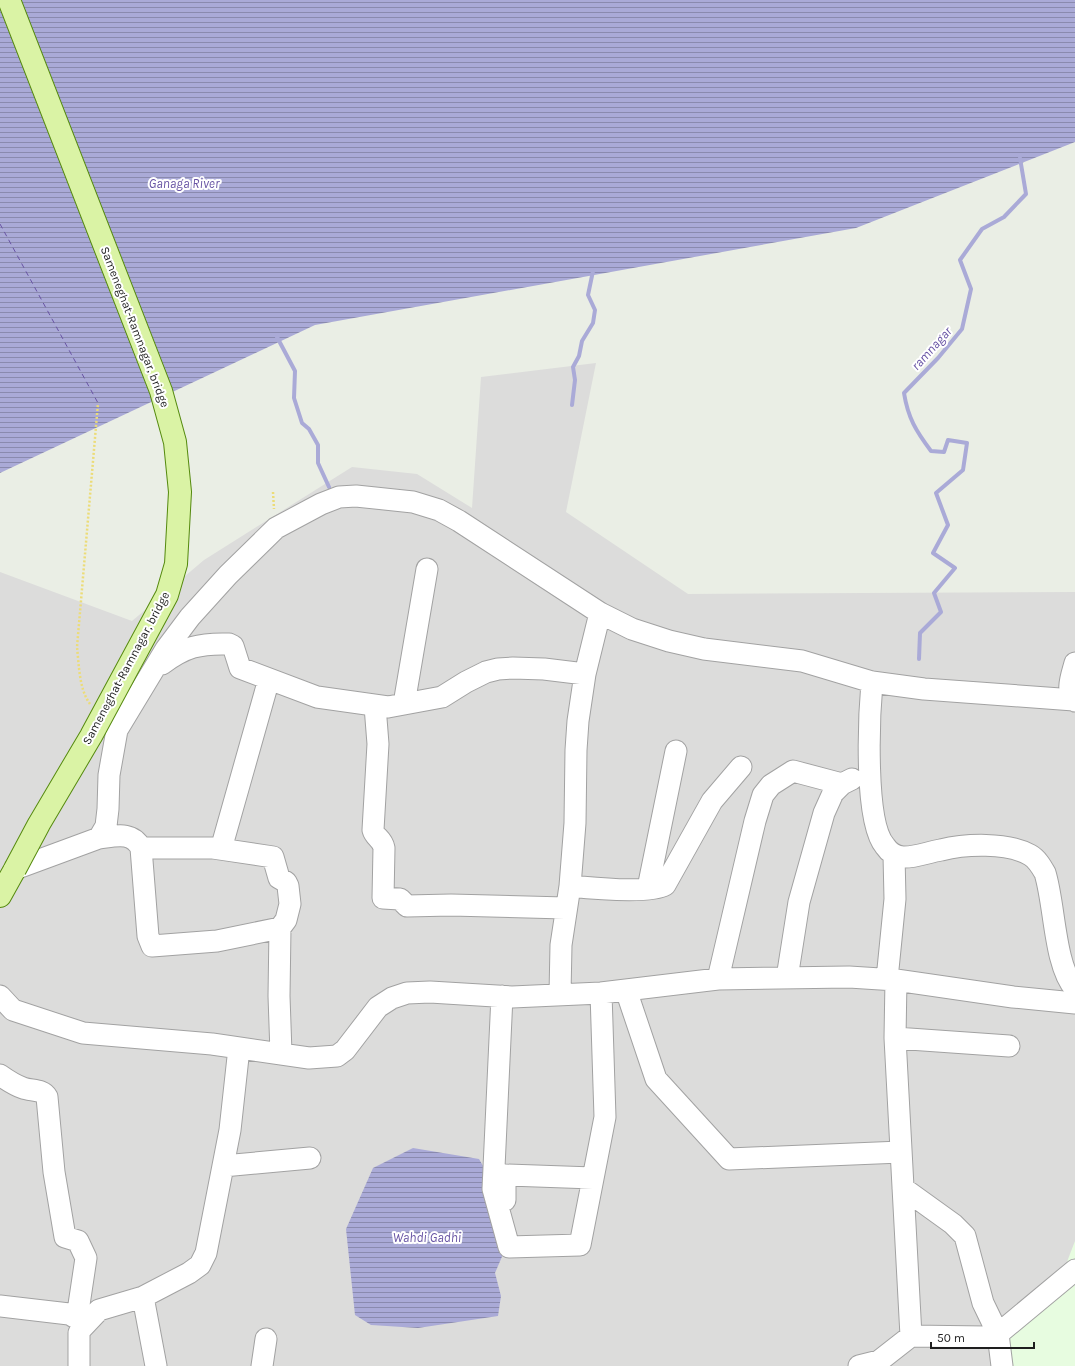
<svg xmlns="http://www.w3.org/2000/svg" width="1075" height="1366" font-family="Karla,sans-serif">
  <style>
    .residential { fill: #dcdcdb }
    .education { fill: #e7fce0 }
    .water { fill: url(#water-rules) }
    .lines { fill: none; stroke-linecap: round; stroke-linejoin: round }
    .stream { stroke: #aaaad7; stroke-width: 4 }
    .ferry { stroke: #6854a4; stroke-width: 1; stroke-dasharray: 5 4; stroke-linecap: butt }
    .minor-casing { stroke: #a2a2a2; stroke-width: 23 }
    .major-casing { stroke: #558a0e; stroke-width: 24 }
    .path { stroke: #ecdc78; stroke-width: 2.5; stroke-dasharray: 2 2; stroke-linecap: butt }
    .minor { stroke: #fff; stroke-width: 21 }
    .major { stroke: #daf3a5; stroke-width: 22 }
    .major-bridge-casing { stroke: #558a0e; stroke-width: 24; stroke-linecap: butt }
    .major-bridge { stroke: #daf3a5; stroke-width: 22 }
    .labels { text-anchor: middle; stroke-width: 4; stroke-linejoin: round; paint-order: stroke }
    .street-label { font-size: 12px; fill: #1e1e1e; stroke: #fff }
    .water-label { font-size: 13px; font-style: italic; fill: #6854a4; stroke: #fff }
  </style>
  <defs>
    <pattern id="water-rules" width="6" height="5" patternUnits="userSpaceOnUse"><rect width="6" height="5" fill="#aaaad7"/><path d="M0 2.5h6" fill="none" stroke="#8a8aae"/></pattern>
  </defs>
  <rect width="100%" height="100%" fill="#eaeee5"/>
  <path class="residential" d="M596 363 566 512 688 594 1075 592V1366H0V572L132 621 204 560 352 467 417 474 472 508 481 377Z"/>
  <path class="education" d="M1075 1241V1366H1001L993 1344 1055 1293Z"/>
  <path class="water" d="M0 0H1075V142L856 228 315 325 0 473Z
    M413 1148 479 1159 502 1198 507 1245 495 1273 501 1296 498 1316 418 1328 371 1325 355 1315 346 1229 373 1168Z"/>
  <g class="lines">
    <path class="stream" d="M277 337 295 371 294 398 302 423 309 429 318 445V463L329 487
      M572 405 575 380 573 367 579 356 582 341 593 323 595 310 588 295 593 271
      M919 659 920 633 941 612 934 593 955 568 933 553 948 525 936 493 963 470 967 443 948 440 944 452 931 451C916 431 908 418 904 393L938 358 962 329 971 289 960 260 982 229 1004 217 1026 194 1020 158"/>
    <path class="ferry" d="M0 224 98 403"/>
    <g class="minor-casing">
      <path id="minor" d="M1075 663C1072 675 1065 691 1075 701
        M162 664C185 647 199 643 229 644L233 646 240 668 317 697 388 707 442 697 466 682 486 672 498 669 513 668 544 669 585 674
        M872 682C869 716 864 822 885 846 889 852 895 856 902 857 915 858 928 852 941 850 965 844 1007 842 1030 855 1037 859 1041 866 1045 873 1055 905 1054 965 1075 989
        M404 704 427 569
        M375 706 378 744 373 830C375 838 382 838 384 848L383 898 400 899 407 906 451 905 565 908
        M99 838C116 836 132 831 141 848L148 936 152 946 217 941 280 928 286 920 290 904 288 886 286 882 279 878 273 857 213 848H141
        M221 849 269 679
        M15 869 99 838 106 826 108 809 109 775 117 730 166 649 190 617 228 575 276 528 321 504 339 497 356 496 413 502 439 510 459 521 600 613 632 629 669 641 704 649 802 661 872 682 924 689 1074 700
        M570 886C589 888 650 894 665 885L712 801 741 767
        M648 888 676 751
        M280 928 279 996 281 1053
        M787 978 799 902 824 813 833 793 842 784 852 779
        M718 979 755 821 763 795 771 785 793 771 842 784
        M887 979 895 899 894 855
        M896 980 895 1038 911 1336
        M626 990 656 1079 729 1159 901 1152
        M560 994 561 945 570 886 575 823 576 750 578 721 585 674 600 613
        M0 996 13 1010 83 1033 212 1044 309 1058 337 1056 345 1050 378 1007 392 998 407 993 430 992 512 997 601 993 718 979 849 977 896 980 1013 997 1075 1003
        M502 996 493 1189 509 1247 580 1245 605 1117 601 993
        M895 1038 1009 1046
        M0 1075C7 1080 15 1085 23 1088 31 1091 43 1089 47 1097L54 1172 65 1237 78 1241 86 1258 77 1318
        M223 1166 310 1158
        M903 1188 953 1224 965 1236 983 1303 998 1334 1002 1366
        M505 1200V1175L593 1178
        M143 1297 156 1366
        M0 1306 69 1314 86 1323
        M79 1366V1333L81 1329 99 1310 143 1297 189 1273 200 1265 206 1253 230 1130 239 1048
        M262 1366 266 1339
        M859 1366 879 1361 911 1336 985 1337 998 1334 1075 1270"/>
    </g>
    <g class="major-casing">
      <path id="major" d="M0 896 15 869"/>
    </g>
    <path class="path" d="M273 492 274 509
      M90 704C79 689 79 665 77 647L98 403"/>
    <use href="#minor" class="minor"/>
    <use href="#major" class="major"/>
    <g class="major-bridge-casing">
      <path id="major-bridge" d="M9 0 161 391 175 442 180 492 176 564 167 595 91 736 39 824 15 869"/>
    </g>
    <use href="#major-bridge" class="major-bridge"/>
  </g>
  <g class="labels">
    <g class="street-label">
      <text transform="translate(135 327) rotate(69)" y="4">Sameneghat-Ramnagar, bridge</text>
      <text transform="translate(126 668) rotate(-62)" y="4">Sameneghat-Ramnagar, bridge</text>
    </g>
    <g class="water-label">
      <text x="184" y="188">Ganaga River</text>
      <text transform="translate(931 348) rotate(-48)" y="5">ramnagar</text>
      <text x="427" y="1242">Wahdi Gadhi</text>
    </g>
  </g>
  <path d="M931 1342v6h103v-6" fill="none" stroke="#1e1e1e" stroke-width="2"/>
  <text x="937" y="1342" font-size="12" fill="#1e1e1e" stroke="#ffffff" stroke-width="3" paint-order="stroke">50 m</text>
</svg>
